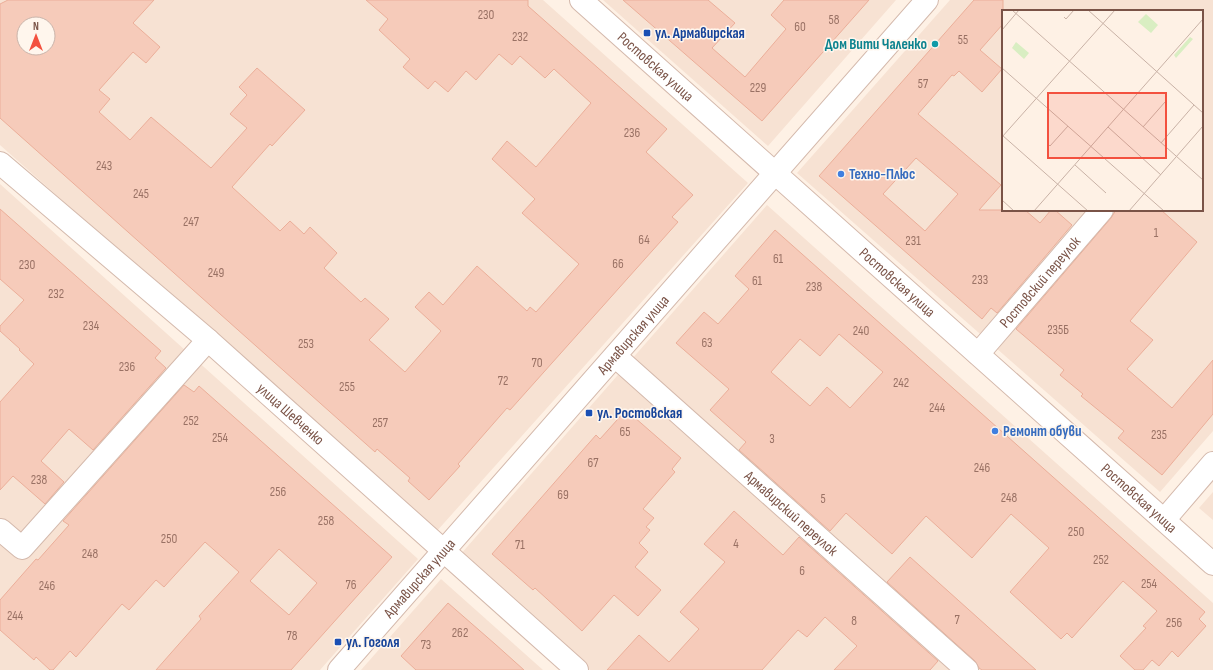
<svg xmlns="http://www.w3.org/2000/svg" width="1213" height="670" font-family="'Sofia Sans Condensed',sans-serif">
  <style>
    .residential { fill: #f7e2d3; fill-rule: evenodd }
    .building { fill: #f6cbba; stroke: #ebae99; fill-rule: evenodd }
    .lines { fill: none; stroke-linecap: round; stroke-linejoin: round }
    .minor-casing { stroke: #d4b9ac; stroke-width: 24 }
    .minor { stroke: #fff; stroke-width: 22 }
    .transit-dot { fill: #1a4fb4; stroke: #fff6ed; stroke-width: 1.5 }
    .culture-dot { fill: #0f9aa8; stroke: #fff6ed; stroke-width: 1.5 }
    .shop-dot { fill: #3f7fe0; stroke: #fff6ed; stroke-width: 1.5 }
    .labels { text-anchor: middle; stroke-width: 3; stroke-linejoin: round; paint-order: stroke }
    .number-label { font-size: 13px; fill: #997164 }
    .transit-label { font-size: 15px; font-weight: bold; fill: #164399; stroke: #fff6ed; text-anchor: start }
    .culture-label { font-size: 15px; font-weight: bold; fill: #0d838f; stroke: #fff6ed; text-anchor: end }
    .street-label { font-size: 15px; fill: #7a5347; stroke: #fff6ed }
    .shop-label { font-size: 15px; font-weight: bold; fill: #366cbe; stroke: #fff6ed; text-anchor: start }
    .inset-road { fill: none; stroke: #c9b2a6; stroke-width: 1 }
    .view { fill: #f3513f; fill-opacity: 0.15; stroke: #f3513f; stroke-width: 2 }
    .inset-edge { fill: none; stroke: #7a5347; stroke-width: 2 }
  </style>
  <rect width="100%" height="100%" fill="#fef1e5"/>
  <path class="residential" d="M0 0H543L748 183 436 532 0 145ZM24 24H48V48H24Z
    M603 0H896L768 146Z
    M950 0H1213V431L1160 492 797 173ZM1003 11H1202V210H1003Z
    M0 184 418 559 320 670H0Z
    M767 205 1213 603V670H590L460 555Z
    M1213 492V520L1199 508Z
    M441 579 543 670H361Z"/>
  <path class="building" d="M8 0H154L133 23 160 47 146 63 133 52 99 90 110 99 99 112 130 140 151 117 211 168 247 128 230 114 247 95 239 87 257 68 305 110 272 146 270 144 232 187 280 231 290 221 304 234 310 227 337 253 324 268 361 302 365 298 389 319 369 340 405 372 441 331 415 307 429 292 443 305 477 266 527 311 530 307 536 312 579 264 522 213 535 199 492 159 507 141 536 167 591 103 554 69 545 78 520 56 512 65 499 54 476 80 466 71 448 92 435 81 428 89 403 67 410 59 379 30 388 19 366 0H528V6L667 129 646 152 693 195 672 217 678 222 510 410 507 408 458 464 460 466 429 500 408 481 410 478 377 449 375 452 0 118V4ZM24 24H48V48H24Z
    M623 0H708L735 23 712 48 745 77 786 29 771 15 784 0H869L762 121Z
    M974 0H1003V24L980 50 1002 69 982 92 959 71 954 76 952 75 918 114 1001 185 979 210H1025L1040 223 1051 210H1055L1072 225 997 313 991 308 982 319 819 176ZM916 158 958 194 925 231 883 194Z
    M0 209 161 351 155 358 166 368 93 450 69 429 41 461 64 482 45 504 13 476 0 490V402L34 364 19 350 20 349 0 331V326L24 300 0 279Z
    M1116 210H1161L1197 242 1130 321 1153 340 1127 369 1172 408 1213 360V414L1162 475 1118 438 1124 431 1081 396 1083 394 1060 375 1064 370 1016 329 1111 218Z
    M775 230 1205 612 1199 619 1206 626 1178 657 1172 651 1159 666 1152 660 1143 670H1135L1120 656 1146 628 1143 626 1157 611 1123 581 1072 638 1067 633 1061 639 1010 592 1049 548 1011 514 972 558 926 516 892 554 846 513 830 531 739 450 746 442 710 410 729 389 676 343 704 312 718 324 749 289 735 276ZM839 334 883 372 850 408 827 387 810 406 771 372 800 339 820 356Z
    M184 385 194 392 199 386 392 557 291 670H156L201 619 199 616 239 572 205 542 164 587 156 580 129 610 122 604 76 657 70 651 53 670H50L36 657 34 660 0 630V600L36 559 38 560 69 525 63 521ZM279 549 317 583 289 615 250 581Z
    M626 410 681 458 672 469 675 472 643 509 654 518 646 527 650 530 639 543 648 552 635 567 661 590 638 616 614 595 582 631 535 588 533 590 492 554 596 435 600 439Z
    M734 511 783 555 799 537 938 661 930 670H834L857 646 825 617 807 637 798 630 762 670H607L639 635 669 662 699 629 680 612 725 562 704 544Z
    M910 557 1036 670H982L979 668 975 661 887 582Z
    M448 603 495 644 524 670H416L401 656Z"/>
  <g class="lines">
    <g class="minor-casing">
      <g id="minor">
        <path id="s1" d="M581 0 1213 564"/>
        <path id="s2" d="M0 163 208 340 577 670"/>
        <path id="s3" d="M978 354 1102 210"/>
        <path id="s4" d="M615 356 967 670"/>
        <path d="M1164 520 1213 463"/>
        <path d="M1 530 22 548 208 340"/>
        <path id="s5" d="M339 670 927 0"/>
      </g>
    </g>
    <use href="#minor" class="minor"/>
  </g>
  <g class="transit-dot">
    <rect x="643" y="29" width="8" height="8" rx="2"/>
    <rect x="585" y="409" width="8" height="8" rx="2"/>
    <rect x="334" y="638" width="8" height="8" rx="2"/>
  </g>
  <circle class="culture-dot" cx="935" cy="44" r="4"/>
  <g class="shop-dot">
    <circle cx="841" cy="174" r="4"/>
    <circle cx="995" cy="431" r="4"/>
  </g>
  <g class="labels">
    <g class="number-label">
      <text x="486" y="19">230</text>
      <text x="834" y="24">58</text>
      <text x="800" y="31">60</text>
      <text x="520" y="41">232</text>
      <text x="963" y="44">55</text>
      <text x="923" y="88">57</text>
      <text x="758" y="92">229</text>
      <text x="632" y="137">236</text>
      <text x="104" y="170">243</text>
      <text x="141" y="198">245</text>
      <text x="191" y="226">247</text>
      <text x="1156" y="237">1</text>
      <text x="644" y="244">64</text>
      <text x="913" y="245">231</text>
      <text x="778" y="263">61</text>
      <text x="618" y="268">66</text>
      <text x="27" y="269">230</text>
      <text x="216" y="277">249</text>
      <text x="980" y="284">233</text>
      <text x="757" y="285">61</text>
      <text x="814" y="291">238</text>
      <text x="56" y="298">232</text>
      <text x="91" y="330">234</text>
      <text x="1058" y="334">235Б</text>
      <text x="861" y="335">240</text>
      <text x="707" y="347">63</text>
      <text x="306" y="348">253</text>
      <text x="537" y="367">70</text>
      <text x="127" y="371">236</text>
      <text x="503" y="385">72</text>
      <text x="901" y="387">242</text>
      <text x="347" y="391">255</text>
      <text x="937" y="412">244</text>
      <text x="191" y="425">252</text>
      <text x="380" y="427">257</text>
      <text x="625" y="436">65</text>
      <text x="1159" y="439">235</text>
      <text x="220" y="442">254</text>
      <text x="772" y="443">3</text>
      <text x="593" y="467">67</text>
      <text x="982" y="472">246</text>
      <text x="39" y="484">238</text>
      <text x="278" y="496">256</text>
      <text x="563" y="499">69</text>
      <text x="1009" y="502">248</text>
      <text x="823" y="503">5</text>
      <text x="326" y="525">258</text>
      <text x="1076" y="536">250</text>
      <text x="169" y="543">250</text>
      <text x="736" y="548">4</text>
      <text x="520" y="549">71</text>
      <text x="90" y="558">248</text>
      <text x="1101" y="564">252</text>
      <text x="802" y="575">6</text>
      <text x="1149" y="588">254</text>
      <text x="351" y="589">76</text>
      <text x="47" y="590">246</text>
      <text x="15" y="620">244</text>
      <text x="957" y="624">7</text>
      <text x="854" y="625">8</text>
      <text x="1174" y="627">256</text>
      <text x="460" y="637">262</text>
      <text x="292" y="640">78</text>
      <text x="426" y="649">73</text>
    </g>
    <g class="transit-label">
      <text x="655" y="38">ул. Армавирская</text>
      <text x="597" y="418">ул. Ростовская</text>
      <text x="346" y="647">ул. Гоголя</text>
    </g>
    <g class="culture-label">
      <text x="927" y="49">Дом Вити Чаленко</text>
    </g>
    <g class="street-label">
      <text dy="5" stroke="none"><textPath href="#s1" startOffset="100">Ростовская улица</textPath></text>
      <text dy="5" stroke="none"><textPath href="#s1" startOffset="424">Ростовская улица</textPath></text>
      <text dy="5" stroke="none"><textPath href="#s3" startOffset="95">Ростовский переулок</textPath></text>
      <text dy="5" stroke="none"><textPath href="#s5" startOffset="446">Армавирская улица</textPath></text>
      <text dy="5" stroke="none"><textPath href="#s2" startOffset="384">улица Шевченко</textPath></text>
      <text dy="5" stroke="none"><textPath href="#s1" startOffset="748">Ростовская улица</textPath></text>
      <text dy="5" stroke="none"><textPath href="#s4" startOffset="236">Армавирский переулок</textPath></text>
      <text dy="5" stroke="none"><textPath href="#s5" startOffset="122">Армавирская улица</textPath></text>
    </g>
    <g class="shop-label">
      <text x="849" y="179">Техно-Плюс</text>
      <text x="1003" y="436">Ремонт обуви</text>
    </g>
  </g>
  <g transform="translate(1002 10)">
    <rect width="201" height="201" fill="#fef1e5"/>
    <path d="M144 4 156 15 149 23 136 12ZM188 27 191 29 174 48 172 45ZM14 32 27 43 22 49 10 38Z" fill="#d9eec2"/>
    <path class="inset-road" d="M10 0 201 170M86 0 201 103M62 7 64 9 72 0M0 20 17 0M0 58 162 201M106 117 159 165M141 117 163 92M0 125 86 201M0 127 113 0M159 133 192 95M46 134 48 136 66 116M73 155 104 183M0 190 12 201M32 201 201 9M127 201 201 116"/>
    <path class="view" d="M46 83H164V148H46Z"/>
    <rect width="201" height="201" class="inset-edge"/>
  </g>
  <g transform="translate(36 36)"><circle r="19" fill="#fff6ed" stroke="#cab5ab"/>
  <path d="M0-3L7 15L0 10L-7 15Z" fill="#f3513f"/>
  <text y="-6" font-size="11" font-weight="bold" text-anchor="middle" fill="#7a5347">N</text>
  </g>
</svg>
